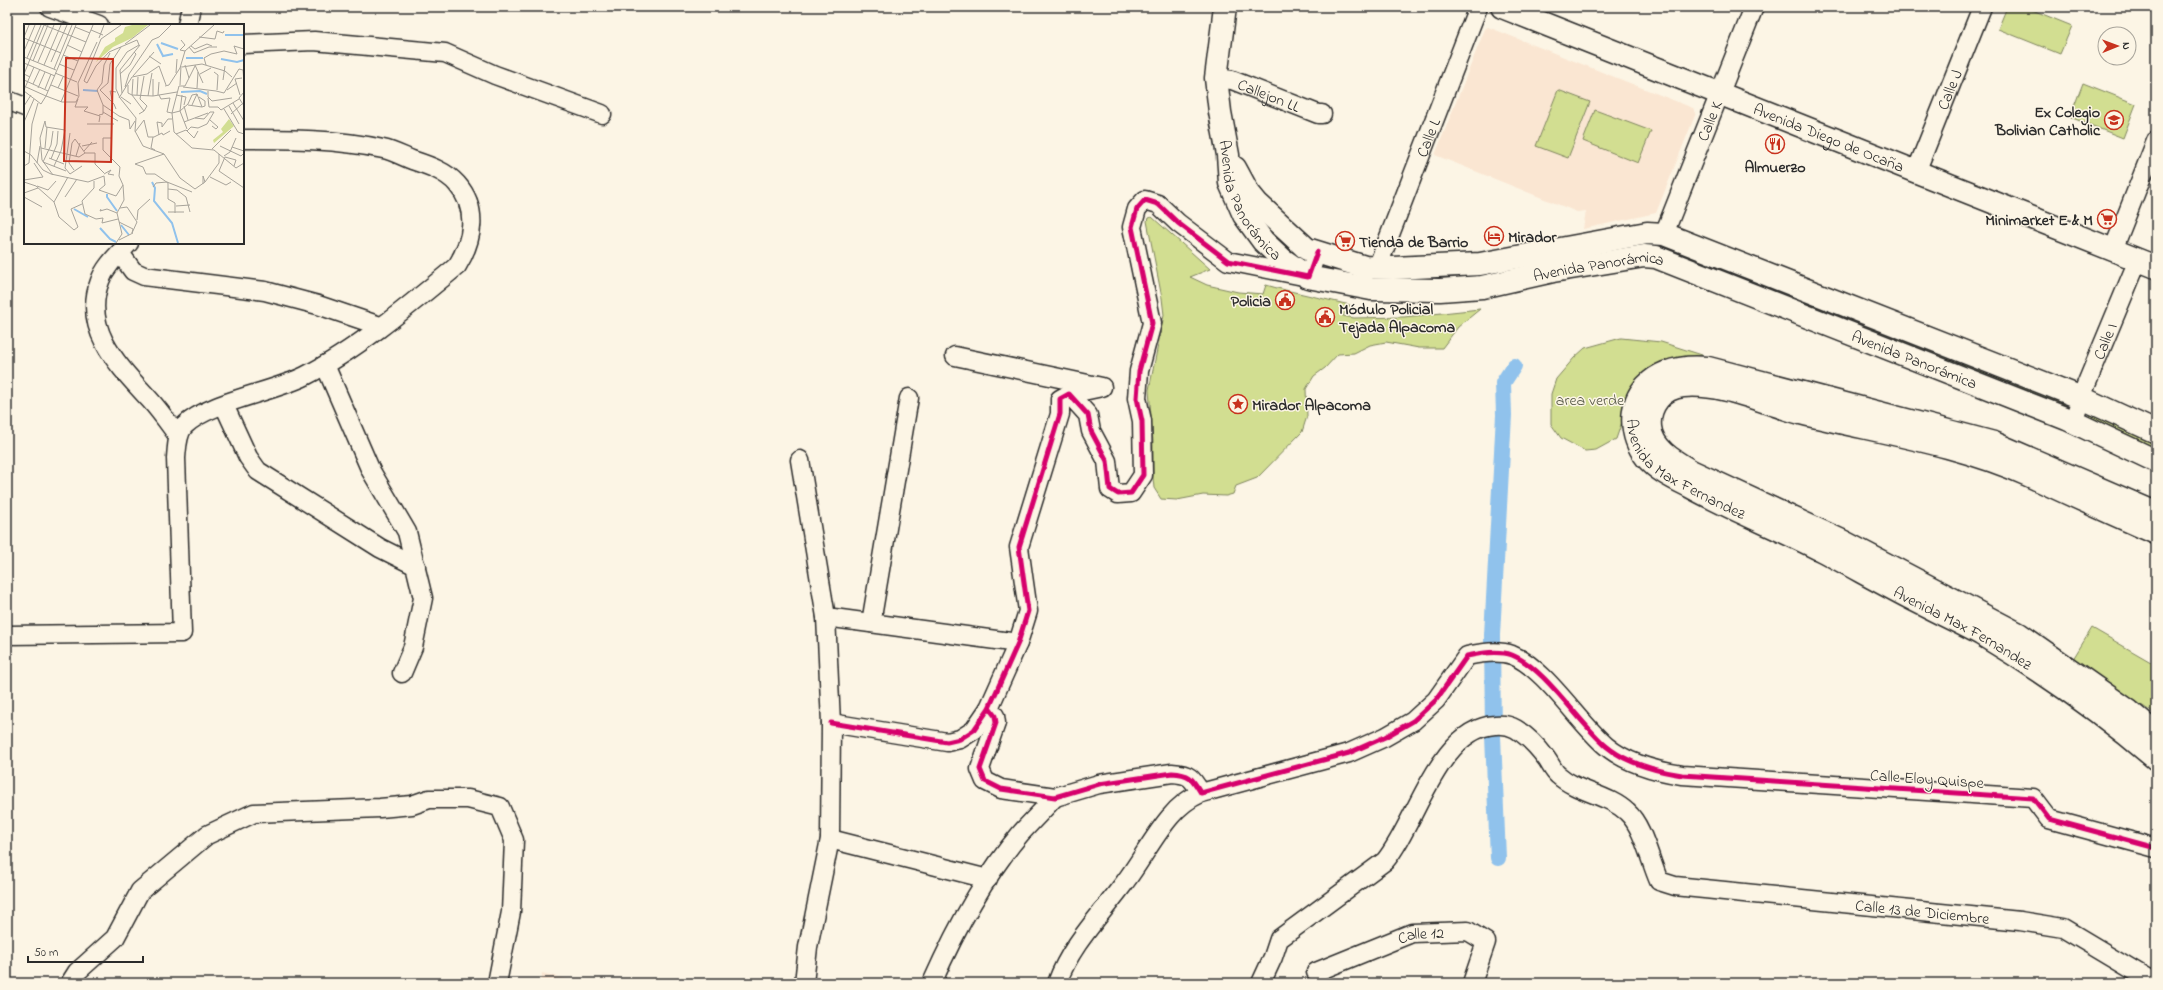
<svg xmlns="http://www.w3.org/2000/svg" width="2163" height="990" font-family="'Indie Flower',sans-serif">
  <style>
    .built { fill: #fae6d2 }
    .green { fill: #d2de91; stroke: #7e845e }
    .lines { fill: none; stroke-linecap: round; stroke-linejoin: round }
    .canal { stroke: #90c2ec; stroke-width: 16 }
    .minor-casing { stroke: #2b2b2b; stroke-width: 21 }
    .tertiary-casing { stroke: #2b2b2b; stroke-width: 25 }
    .secondary-casing { stroke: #2b2b2b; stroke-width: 25 }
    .primary-casing { stroke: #2b2b2b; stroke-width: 25 }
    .minor { stroke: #fcf5e5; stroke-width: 18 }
    .tertiary { stroke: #fcf5e5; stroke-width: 22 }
    .secondary { stroke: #fcf5e5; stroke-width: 22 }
    .primary { stroke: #fcf5e5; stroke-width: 22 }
    .cycleway-casing { stroke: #fcf5e5; stroke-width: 8 }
    .cycleway { stroke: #d6006c; stroke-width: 5 }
    .labels { text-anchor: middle; stroke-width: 3; stroke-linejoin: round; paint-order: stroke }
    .street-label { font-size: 16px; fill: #2b2b2b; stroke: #fcf5e5 }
    .poi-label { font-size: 16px; font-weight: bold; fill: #2b2b2b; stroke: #fcf5e5; text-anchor: start }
    .park-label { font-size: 16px; fill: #555844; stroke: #fcf5e5 }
    .inset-river { fill: none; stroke: #90c2ec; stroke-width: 2 }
    .inset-road { fill: none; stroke: #a8a49b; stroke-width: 1 }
    .view { fill: #c8321e; fill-opacity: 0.15; stroke: #c8321e; stroke-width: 2 }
    .inset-edge { fill: none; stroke: #2b2b2b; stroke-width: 2 }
  </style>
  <rect width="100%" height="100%" fill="#fcf5e5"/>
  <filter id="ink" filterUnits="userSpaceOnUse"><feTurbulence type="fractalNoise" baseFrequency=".025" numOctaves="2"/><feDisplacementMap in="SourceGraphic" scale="8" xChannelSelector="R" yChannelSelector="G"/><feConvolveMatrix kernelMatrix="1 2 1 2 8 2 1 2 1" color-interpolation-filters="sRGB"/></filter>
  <g filter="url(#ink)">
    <path class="built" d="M1488 27 1693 108 1696 113 1656 213 1583 229 1586 211 1577 212 1435 155 1485 29Z
      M542 973 582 983H541Z"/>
    <path class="green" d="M2007 7H2025L2072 26 2060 54 1998 29Z
      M2083 83 2136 104 2123 138 2070 117Z
      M1558 90 1590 102 1568 158 1536 146Z
      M1595 110 1651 131 1638 163 1583 141Z
      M1152 217 1210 269 1190 277 1207 285 1238 292 1263 294 1266 285 1277 288 1350 305 1343 316 1354 318 1404 317 1480 309 1458 327 1442 348H1419L1386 342 1370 345 1354 353 1338 354 1325 368 1314 376 1306 389 1307 416 1302 432 1257 478 1236 486 1233 494 1226 496 1203 495 1177 500 1161 499 1154 488 1153 478V441L1149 390 1164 315 1162 298 1147 221 1148 218Z
      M1674 249 2066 403 2067 405 2064 407 1674 253Z
      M1621 338 1661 342 1702 355 1695 367 1625 413 1616 439 1596 450 1585 451 1561 438 1551 424V394L1556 379 1574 358 1585 348Z
      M2093 413 2156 443V448L2091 417 2090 414Z
      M2092 628 2156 665V715L2073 659Z"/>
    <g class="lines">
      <path class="canal" d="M1498 858 1493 736 1492 635 1504 415 1503 383 1514 366"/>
      <g class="minor-casing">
        <g id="minor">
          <path d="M50 7 99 25"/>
          <path d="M187 25 191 7"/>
          <path d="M243 44 314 41 445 53 495 75 602 114"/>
          <path id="s1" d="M1216 78 1232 80 1318 114H1322"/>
          <path d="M7 100 25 107"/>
          <path id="s2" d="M1916 172 1982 7"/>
          <path id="s3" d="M1664 234 1754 7"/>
          <path d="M129 243C118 255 105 266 100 281 81 330 120 367 150 400 160 411 169 424 178 436"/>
          <path d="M2113 250 2156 141"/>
          <path d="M120 253 133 271 144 276 265 291 318 305 380 326"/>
          <path id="s4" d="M1377 268 1478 7"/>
          <path d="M955 356 1102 387 1069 394"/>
          <path d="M325 365 371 471 407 532 423 598 413 647 402 673"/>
          <path d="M224 405 248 457 258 471 380 548 416 566"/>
          <path id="s5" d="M2073 422 2086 385 2138 260"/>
          <path d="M800 460 826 617 831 723 830 839 808 947 804 983"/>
          <path d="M826 617 1018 643"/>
          <path d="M871 623 909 398"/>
          <path d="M7 635 182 633 176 458C177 447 177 434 184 426 208 402 273 392 305 376 358 349 411 304 457 266 473 240 479 209 457 184 446 171 427 165 412 160 402 156 393 151 383 149 337 139 290 139 243 139"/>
          <path d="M989 708 995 716 996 723 980 769 985 781 1001 789 1055 797 1099 784 1172 773C1190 774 1192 778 1201 793L1349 753 1385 737 1413 721 1436 700 1467 656C1481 653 1498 650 1512 655 1545 668 1578 722 1606 746 1626 763 1656 771 1682 775L2033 798 2049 819 2156 848"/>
          <path d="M831 723 947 742 960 739 974 730 989 708 1018 643 1028 611 1019 547 1060 414V399L1069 394 1088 415 1091 431 1107 461 1110 489 1118 494 1131 493 1143 475 1142 421 1137 398 1139 371 1152 323 1132 227 1137 209 1145 200 1158 204 1178 223 1228 261 1308 277 1317 252"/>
          <path d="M830 839 988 879"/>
          <path id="s6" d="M1316 972 1412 933 1468 931 1486 942 1472 983"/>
          <path d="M70 983 77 972 115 938 140 891 207 835 254 813 380 808 412 805 429 799H468L500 807 514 840 511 912 498 978"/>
          <path d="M932 983C955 931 984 876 1021 833 1032 821 1044 809 1055 797"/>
          <path d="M1057 983C1071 944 1101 915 1125 882 1141 861 1153 837 1170 817 1178 807 1190 798 1201 793"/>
          <path id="s7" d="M1261 983 1273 957 1279 939 1385 861C1416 824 1439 728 1495 725 1503 724 1509 725 1516 729 1527 736 1538 747 1546 758 1550 763 1553 771 1558 775 1578 793 1608 794 1627 812 1643 826 1650 861 1659 881L1675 886 2020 921 2063 928 2155 983"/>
        </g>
      </g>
      <g class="tertiary-casing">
        <g id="tertiary">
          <path id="s8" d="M1502 7 2156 267"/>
        </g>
      </g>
      <g class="secondary-casing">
        <g id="secondary">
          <path id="s9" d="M1225 7 1216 78 1220 112 1228 155 1230 183 1244 215 1263 241 1282 259 1308 277 1371 289 1440 290 1482 287 1553 271 1644 256 1656 257 2067 419 2156 461"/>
          <path d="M1235 168 1248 192 1257 203 1307 249 1365 267 1393 268 1480 264 1647 233 1664 234 2082 398 2156 432"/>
        </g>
      </g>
      <g class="primary-casing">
        <g id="primary">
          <path id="s10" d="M2156 513 1994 443 1708 368C1686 366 1663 368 1646 386 1628 405 1630 437 1646 457 1658 471 1673 478 1689 486 1732 510 1779 528 1823 551 1857 569 1890 588 1924 605 1943 615 1963 624 1981 634 2043 671 2101 712 2156 759"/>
          <path d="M2156 533C2113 514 2071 495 2028 475 1957 443 1877 432 1801 413 1763 403 1723 382 1683 386 1662 388 1648 406 1650 427 1652 449 1674 461 1691 471L1842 541 2019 634 2129 711 2156 734"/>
        </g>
      </g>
      <use href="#minor" class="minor"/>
      <use href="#tertiary" class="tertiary"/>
      <use href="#secondary" class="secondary"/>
      <use href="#primary" class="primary"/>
      <g class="cycleway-casing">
        <path id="cycleway" d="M989 708 995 716 996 723 980 769 985 781 1001 789 1055 797 1099 784 1172 773C1190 774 1192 778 1201 793L1349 753 1385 737 1413 721 1436 700 1467 656C1481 653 1498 650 1512 655 1545 668 1578 722 1606 746 1626 763 1656 771 1682 775L2033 798 2049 819 2156 848
          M831 723 947 742 960 739 974 730 989 708 1018 643 1028 611 1019 547 1060 414V399L1069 394 1088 415 1091 431 1107 461 1110 489 1118 494 1131 493 1143 475 1142 421 1137 398 1139 371 1152 323 1132 227 1137 209 1145 200 1158 204 1178 223 1228 261 1308 277 1317 252"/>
      </g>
      <use href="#cycleway" class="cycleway"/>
    </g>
  </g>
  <defs>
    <g id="school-ring" transform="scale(1)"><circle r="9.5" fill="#fcf5e5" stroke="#c8321e" stroke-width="1.5"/><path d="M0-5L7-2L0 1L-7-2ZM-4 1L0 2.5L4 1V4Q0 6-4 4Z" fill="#c8321e"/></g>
    <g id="restaurant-ring" transform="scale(1)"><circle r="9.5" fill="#fcf5e5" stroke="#c8321e" stroke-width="1.5"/><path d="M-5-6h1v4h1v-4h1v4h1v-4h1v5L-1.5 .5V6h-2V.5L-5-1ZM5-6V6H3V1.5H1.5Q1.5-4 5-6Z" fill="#c8321e"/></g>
    <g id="supermarket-ring" transform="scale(1)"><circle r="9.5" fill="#fcf5e5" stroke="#c8321e" stroke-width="1.5"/><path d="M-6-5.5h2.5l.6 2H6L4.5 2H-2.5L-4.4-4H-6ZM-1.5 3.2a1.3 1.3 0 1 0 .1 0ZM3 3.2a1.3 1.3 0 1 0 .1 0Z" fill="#c8321e"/></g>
    <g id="hotel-ring" transform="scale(1)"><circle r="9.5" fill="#fcf5e5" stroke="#c8321e" stroke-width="1.5"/><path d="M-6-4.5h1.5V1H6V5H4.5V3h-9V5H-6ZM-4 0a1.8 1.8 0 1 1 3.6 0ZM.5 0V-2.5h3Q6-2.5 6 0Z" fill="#c8321e"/></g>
    <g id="civic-ring" transform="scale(1)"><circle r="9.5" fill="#fcf5e5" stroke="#c8321e" stroke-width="1.5"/><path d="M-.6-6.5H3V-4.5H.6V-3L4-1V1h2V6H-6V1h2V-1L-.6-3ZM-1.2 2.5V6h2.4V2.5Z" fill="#c8321e"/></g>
    <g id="sight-ring" transform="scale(1)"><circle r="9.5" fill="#fcf5e5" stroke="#c8321e" stroke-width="1.5"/><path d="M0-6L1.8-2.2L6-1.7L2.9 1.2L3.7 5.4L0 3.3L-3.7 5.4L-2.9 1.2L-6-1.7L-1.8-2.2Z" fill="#c8321e"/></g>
  </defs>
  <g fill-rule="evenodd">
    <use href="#school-ring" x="2114" y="120"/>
    <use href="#restaurant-ring" x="1775" y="144"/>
    <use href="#supermarket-ring" x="2107" y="219"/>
    <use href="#hotel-ring" x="1494" y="236"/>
    <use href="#supermarket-ring" x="1345" y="241"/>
    <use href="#civic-ring" x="1285" y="300"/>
    <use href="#civic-ring" x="1325" y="317"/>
    <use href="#sight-ring" x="1238" y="404"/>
  </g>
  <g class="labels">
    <g class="street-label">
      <text dy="6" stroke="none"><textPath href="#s2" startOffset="89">Calle J</textPath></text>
      <text dy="6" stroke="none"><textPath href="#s1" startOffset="56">Callejon LL</textPath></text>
      <text dy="6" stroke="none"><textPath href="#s3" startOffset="122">Calle K</textPath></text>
      <text dy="6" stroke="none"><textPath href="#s4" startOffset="140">Calle L</textPath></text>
      <text dy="6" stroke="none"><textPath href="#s8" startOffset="352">Avenida Diego de Ocaña</textPath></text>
      <text dy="6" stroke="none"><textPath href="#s9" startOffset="201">Avenida Panorámica</textPath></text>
      <text dy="6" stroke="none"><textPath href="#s9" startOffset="597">Avenida Panorámica</textPath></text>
      <text dy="6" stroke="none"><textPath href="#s5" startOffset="87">Calle I</textPath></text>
      <text dy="6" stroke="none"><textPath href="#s9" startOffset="933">Avenida Panorámica</textPath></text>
      <text dy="6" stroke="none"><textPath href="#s10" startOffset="653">Avenida Max Fernandez</textPath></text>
      <text dy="6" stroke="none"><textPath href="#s10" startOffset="977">Avenida Max Fernandez</textPath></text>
      <text transform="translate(1927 778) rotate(4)" y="6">Calle Eloy Quispe</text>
      <text dy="6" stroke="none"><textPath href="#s7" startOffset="866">Calle 13 de Diciembre</textPath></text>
      <text dy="6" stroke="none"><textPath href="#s6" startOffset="112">Calle 12</textPath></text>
    </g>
    <g class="poi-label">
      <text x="2100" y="117" text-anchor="end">Ex Colegio<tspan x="2100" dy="18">Bolivian Catholic</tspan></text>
      <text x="1775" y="172" text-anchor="middle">Almuerzo</text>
      <text x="2093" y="225" text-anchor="end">Minimarket E &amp; M</text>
      <text x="1508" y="242">Mirador</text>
      <text x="1359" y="247">Tienda de Barrio</text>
      <text x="1271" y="306" text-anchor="end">Policia</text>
      <text x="1339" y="314">Módulo Policial<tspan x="1339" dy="18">Tejada Alpacoma</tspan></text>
      <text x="1252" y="410">Mirador Alpacoma</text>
    </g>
    <g class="park-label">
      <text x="1590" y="405">area verde</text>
    </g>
  </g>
  <g transform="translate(24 24)">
    <rect width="220" height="220" fill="#fcf5e5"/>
    <path d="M108 1H124L108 14 89 23 72 38 81 23 91 17V14L99 9 101 3ZM205 95 210 102 190 119 189 116 199 108 197 105Z" fill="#d2de91"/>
    <path class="inset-river" d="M201 11H220M137 19 154 25M133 20 139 32 149 30M162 34H179M197 35 213 38 220 36M59 66 74 67M157 68 176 67 183 70M128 158 131 164 130 177 148 199 154 219M83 170V173L93 187M50 185 64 193M97 201 105 211M76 204 86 215 92 218"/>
    <path class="inset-road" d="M20 1 62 18M51 3 66 9M67 6 79 11M0 13 5 1M175 13 191 15 193 7 199 9 200 7M0 14 37 29M75 14 80 1M157 16 161 21 156 26 161 27M101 20 126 1M43 21 58 28M167 22 171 25 183 20 188 22M165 23 170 29 185 23H193M0 27 11 1M39 31 54 37M125 32 137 40M0 33 32 46M3 34 17 1M9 37 24 1M14 38 30 1M27 38 43 1M0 39 31 52M35 40 50 46M20 41 37 1M161 41 165 54M171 41 179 59M182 41 180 34 187 30 200 27 213 30 210 22 220 25M158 43 178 40 201 47 208 53M30 45 48 1M190 48 194 51 193 66M31 49 53 58M152 49 153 35M96 50 106 41 112 30 110 28M176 50 187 44M109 52 130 28M120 52 116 75 123 82 120 87M6 53 0 50 20 1M109 55 108 71 120 87 115 90M0 56 24 67M199 56 201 42M9 60 16 45M27 61 54 72M104 61V69L108 71 129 72 153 68M156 61 157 42M141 62 145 61 156 44 161 27 190 1M155 62 148 89 150 108 168 124 190 126 212 144 220 139M155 62H161L171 42M2 63 22 72M101 63 105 50 128 16 135 13 147 1M159 63 192 67M14 64 21 48M34 64 39 53M173 64 174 48M21 65 27 50M0 66 10 43M203 66 213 59M0 67 17 80 22 72 38 78H52L55 72 54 59 73 18M184 67V73L188 77 208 74M192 67 200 69 215 45 219 46 220 58M220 68 215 74 220 82M98 69 96 46 116 21M173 70 178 83M113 71 114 53M134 71 135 58M135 71 137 75 146 74 143 88 148 89 156 87 158 71M152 71 162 73 160 81M216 71 211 55 218 54M22 72 52 1M124 72 128 49M129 72V55M97 73 107 80M175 73 181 77V82L178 83M95 74 108 53 123 50 135 42 142 61M96 74 112 94 111 107 119 122 140 130 156 154 171 165 181 158M96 74 92 65V44L103 28 115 21 113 16 85 28 72 42 63 59 60 57 77 15 97 1M184 74 185 83H194L197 86 215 75M54 75 51 83H64L60 87 76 92 75 98M88 75 86 67 92 68M37 78 69 1M209 79 220 97M164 80 168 71 173 70M79 81 95 92 105 96 106 105 111 97M164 81 178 83M168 81 173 70M0 82 7 71M160 82 164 96M205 82 215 100M92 85 90 80 76 66 84 59 86 40 97 23M200 85 214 108 220 110M79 88 94 97M207 90 218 80M75 91 79 90V81L73 66 78 59 80 41 86 29M171 94 180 95 186 88H190M186 96 194 103 192 105 188 102M0 98 10 75M160 98 184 89M63 100H90M163 105 156 87 164 80M163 107 167 103 174 104 183 100 190 88M111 108 120 96 124 113H130L138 109 139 111 146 107M46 109 41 144 46 150 58 142M152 110 162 106 170 114 174 107M135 111 133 98 138 99V103L144 95H148M129 113 127 124 131 126M87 114H79V126L96 143 95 152 99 161M58 122 73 119M196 122 217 132 220 129M208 123 220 127M17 124 55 133 61 129M21 124 23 103M188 125 207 106M0 127 7 131 19 146 27 150 64 158 80 152 81 161 75 166 92 172 99 161 100 176 93 189 98 210 92 219M60 127 68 118M140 130 111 140 119 143 122 150H131L144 159V175L151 179V189M52 132 56 119M200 132 206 128 212 114M201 133 195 147 220 164M201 133 212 136 210 142M25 134 40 140M27 135 33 120 34 107M19 138 27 121 29 107M19 138 42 147M13 139 16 122M0 142 5 139 8 100 14 79M50 146 45 139 48 119 51 115 61 129H71V140L80 149M80 150 87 146 84 150 90 151M29 151 18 136 16 114 21 97 22 103 41 106 37 127 30 142M186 153 202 161 207 158M0 156 19 153 10 139M70 157V164L58 177 61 190 72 195 79 194 78 199 94 195M0 158 12 162 30 178 35 193 50 206 54 203 47 185 58 180M179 160V152L181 158 195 139V130M13 162 24 166 32 157M129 163 132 159 143 158 168 168M144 165 153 166 162 173 166 188M0 169 14 164M0 173 18 183M41 173 53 155M30 178 44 153M152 182 166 181M77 185 76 187 83 185 93 189M144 188H160M113 196 114 186 126 175M95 198 109 205 108 209 113 198 103 183 96 184M95 216 109 209"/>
    <path class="view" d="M42 34 89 35 87 138 40 137Z"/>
    <rect width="220" height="220" class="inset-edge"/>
  </g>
  <rect width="2163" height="990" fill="none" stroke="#fcf5e5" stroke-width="24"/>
  <rect x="12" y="12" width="2139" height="966" fill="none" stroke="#2b2b2b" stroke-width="1.5" filter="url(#ink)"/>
  <g transform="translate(2117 46) rotate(89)"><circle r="19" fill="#fcf5e5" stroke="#a8a49b"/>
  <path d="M0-3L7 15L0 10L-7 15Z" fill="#c8321e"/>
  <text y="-6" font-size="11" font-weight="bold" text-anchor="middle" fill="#2b2b2b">N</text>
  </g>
  <path d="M28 956v6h115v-6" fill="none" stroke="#2b2b2b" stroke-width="2"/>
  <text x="34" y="956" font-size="12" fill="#2b2b2b" stroke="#fcf5e5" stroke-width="3" paint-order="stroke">50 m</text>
</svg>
